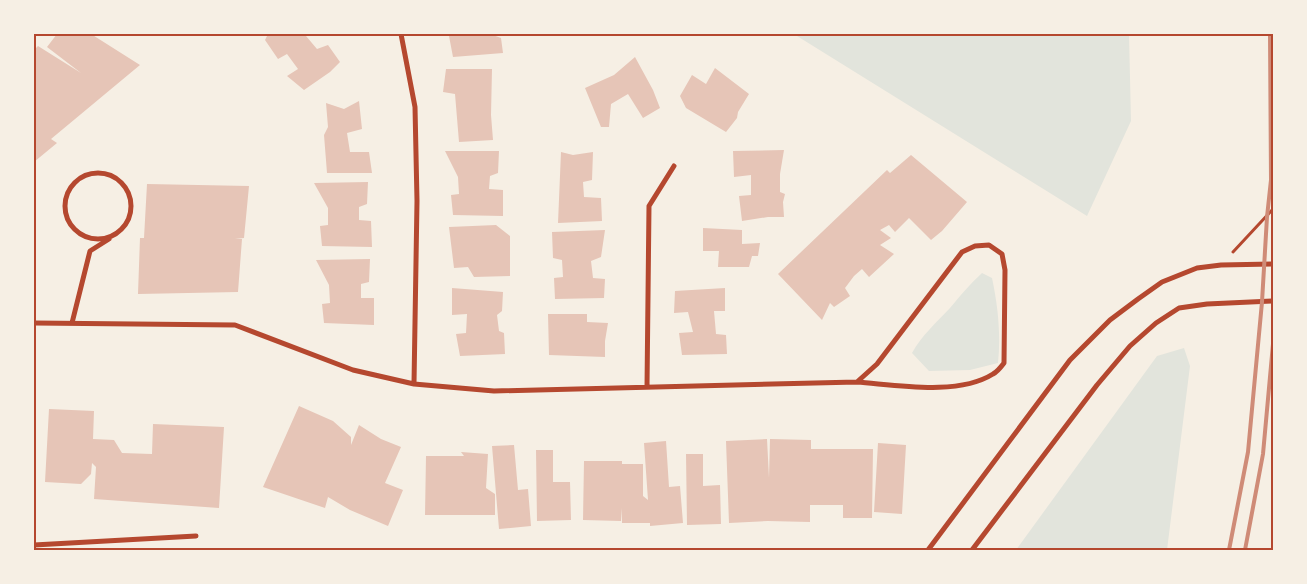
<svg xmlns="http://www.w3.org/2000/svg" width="1307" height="584" font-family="'Nunito Sans',sans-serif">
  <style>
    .green { fill: #e2e4dc }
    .building { fill: #e6c5b7 }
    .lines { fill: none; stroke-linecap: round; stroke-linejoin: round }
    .path { stroke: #b5482f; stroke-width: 3 }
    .minor { stroke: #b5482f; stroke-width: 5 }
    .rail { stroke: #cf8b77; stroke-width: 4 }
    .neatline { fill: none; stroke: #b5482f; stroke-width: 2 }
  </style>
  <rect width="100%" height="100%" fill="#f6efe4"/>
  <path class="green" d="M789 34H1129L1131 121 1087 216 797 36Z
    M982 273 992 278C998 306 1001 335 998 363L970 370 929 371 912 353C922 335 936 323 950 308 961 295 970 284 982 273Z
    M1184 348 1190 366 1167 550H1016L1157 356Z"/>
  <path class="building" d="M57 34H91L140 65 51 139 57 143 34 162V50L38 46 81 73 47 47Z
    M268 34H310L306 36 317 49 328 45 340 62 330 72 304 90 287 76 298 69 287 54 278 59 265 40Z
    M462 34H490L501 38 503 53 453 57 449 36Z
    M635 57 653 90 660 108 643 118 628 94 611 104 609 127H601L585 88 614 75Z
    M715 68 749 94 738 112 737 118 726 132 686 108 680 96 692 75 706 84Z
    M446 69H492L491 115 493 140 459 142 455 94 443 92Z
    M359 101 362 129 347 133 350 152H369L372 173H327L324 135 328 127 326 103 344 109Z
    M784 150 780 174V192L785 194 783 202 784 217H768L742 221 739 196 751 195V175L734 177 733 151Z
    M445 151H499L498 173 490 176 489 189 503 190V216L453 215 451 195 459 194 458 177Z
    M561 152 573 155 593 152 592 180 583 182 584 197 601 198 602 221 558 223Z
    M911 155 967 202 942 231 931 240 909 218 895 232 889 225 880 230 891 238 880 245 894 254 869 277 862 269 854 276 845 288 850 296 834 307 830 303 822 320 778 274 887 170 890 173Z
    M368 182 367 204 359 207V220L371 221 372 247 322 246 320 226 328 225V208L314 183Z
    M147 184 249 186 244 238 235 239H242L238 292 138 294 140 238H144Z
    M496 225 510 236V276L474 277 468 267 454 268 449 227Z
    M703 228 742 230V244L760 243 758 256H752L749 267H718L719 251H703Z
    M605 230 601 257 591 261 593 278 605 279 604 298 555 299 554 278 563 277 562 260 553 258 552 232Z
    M370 259 369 282 361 284V298H374V325L324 323 322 304 330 303 329 285 316 260Z
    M452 288 503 292 502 311 497 315 499 331 504 333 505 354 460 356 456 334 466 333 467 314 452 315Z
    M725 288V311H714L716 334 726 335 727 354 682 355 679 333 693 332 688 312 674 313 675 291Z
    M548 314H587V322L608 323 605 341V357L549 355Z
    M299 406 333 421 351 437V445L359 425 381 439 401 447 385 483 403 490 388 526 350 510 328 497 325 508 263 487Z
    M49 409 94 411 93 439 114 440 122 453 152 454 153 424 224 427 219 508 94 499 96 467 92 463 91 474 81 484 45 482Z
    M767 439 769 478 770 439 811 440V449H873L872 518H843V505H810V522L768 521 729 523 726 441Z
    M666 441 669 487 680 486 683 523 650 526V523H622V508L621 521 583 520 584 461H622V464H643V496L648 500 644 443Z
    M878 443 906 445 902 514 874 512Z
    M514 445 518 490 528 489 531 526 499 529 492 446Z
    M536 450H553V482H570L571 520 537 521Z
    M461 452 488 454 486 488 495 494V515H425L426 456H464Z
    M686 454H703V486L720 485 721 524 687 525Z"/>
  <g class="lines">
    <path class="path" d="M1233 252 1273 209"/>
    <path class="minor" d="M401 34 415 107 417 201 414 384
      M65 206a33 33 0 1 1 66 0a33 33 0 1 1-66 0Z
      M989 245 1002 254 1005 270 1004 363C1001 367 997 372 993 374 958 396 897 385 857 382L877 364 962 252 975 246Z
      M34 323 235 325 353 370 414 384 494 391 857 382
      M72 323 90 251 109 239
      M647 387 649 206 674 166
      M34 545 196 536
      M928 550 1070 360 1110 320 1138 299 1162 282 1197 268 1221 265 1273 264
      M972 550 1097 385 1130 346 1156 323 1179 308 1207 304 1273 301"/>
    <path class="rail" d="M1229 550 1248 452 1262 302 1267 217 1271 180 1270 34
      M1245 550 1263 454 1273 344"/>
  </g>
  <rect width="1307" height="584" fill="none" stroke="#f6efe4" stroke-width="70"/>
  <rect x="35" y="35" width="1237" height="514" class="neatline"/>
</svg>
